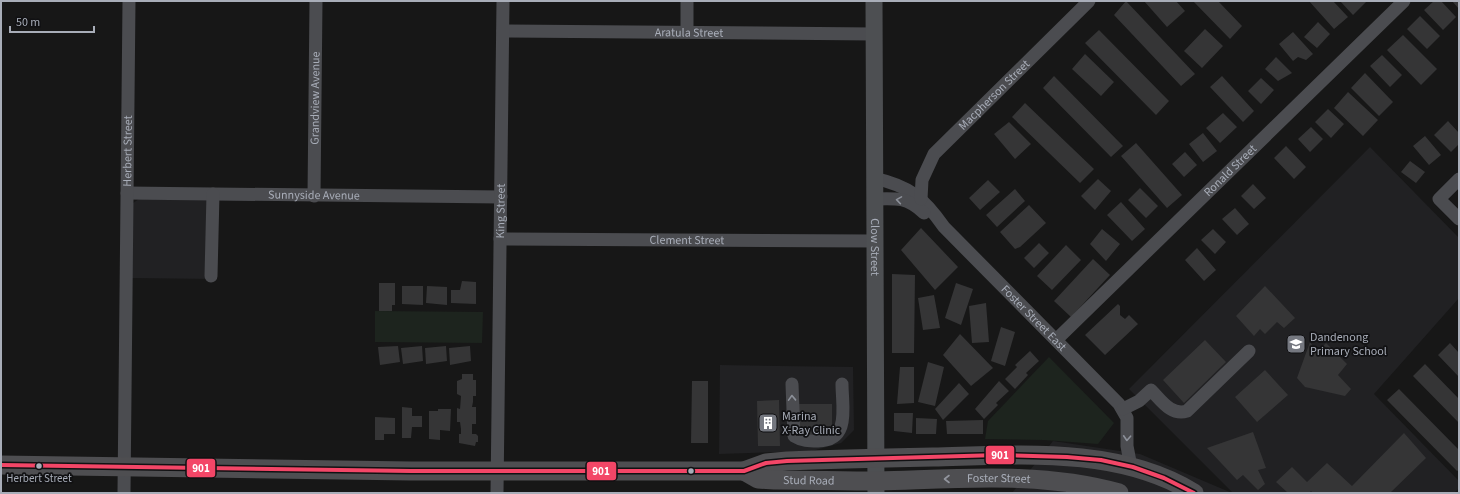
<svg xmlns="http://www.w3.org/2000/svg" width="1460" height="494" font-family="'Source Sans 3',sans-serif">
  <style>
    .built { fill: #212123 }
    .green { fill: #1d241e }
    .building { fill: #353536 }
    .lines { fill: none; stroke-linecap: round; stroke-linejoin: round }
    .minor { stroke: #4b4c50; stroke-width: 13 }
    .major { stroke: #4d4f52; stroke-width: 17 }
    .highway { stroke: #4e4e51; stroke-width: 19 }
    .bus-1-casing { stroke: #111113; stroke-width: 7 }
    .bus-1 { stroke: #f34667; stroke-width: 4 }
    .oneway { stroke: #8c9099 }
    .oneway2 { stroke: #92959e }
    .bus-dot { fill: #a8adb8; stroke: #111113; stroke-width: 1.5 }
    .labels { text-anchor: middle; stroke-width: 3.5; stroke-linejoin: round; paint-order: stroke }
    .bus-label { font-size: 11px; fill: #a8adb8; stroke: #111113 }
    .street-label { font-size: 12px; fill: #a8adb8; stroke: #111113 }
    .poi-label { font-size: 12px; fill: #a8adb8; stroke: #111113; text-anchor: start }
    .line-badge { stroke: #111113; stroke-width: 1.5 }
    .badge-label { font-size: 11px; text-anchor: middle; font-weight: bold; fill: #fff }
  </style>
  <rect width="100%" height="100%" fill="#171717"/>
  <path class="built" d="M1370 147 1459 238V298L1374 394 1459 481V488L1454 493H1233L1129 389Z
    M139 199 216 200 215 279 132 278 133 203Z
    M720 365 853 367 854 430 841 443 812 451 719 454Z
    M1053 441 1140 454 1232 493H1012Z"/>
  <path class="green" d="M375 311 483 312 482 343 375 342Z
    M1049 357 1114 423 1098 444 1044 440 985 439 988 421Z"/>
  <path class="building" d="M1126 1 1195 74 1181 86 1114 15Z
    M1144 1H1176L1185 11 1167 27Z
    M1193 1H1218L1242 26 1230 39Z
    M1309 1H1333L1348 17 1334 29Z
    M1340 1H1367L1353 15Z
    M1434 1H1441L1456 17 1443 30 1424 10Z
    M1452 1H1459V9Z
    M1420 16 1440 36 1427 49 1407 29Z
    M1318 22 1330 34 1317 48 1304 37Z
    M1205 29 1223 46 1202 68 1184 51Z
    M1099 30 1169 101 1156 115 1085 43Z
    M1293 32 1313 54 1306 60 1298 57 1293 61 1279 44Z
    M1403 35 1437 69 1421 85 1387 50Z
    M1085 54 1114 82 1101 96 1072 69Z
    M1382 55 1402 75 1390 87 1370 66Z
    M1276 57 1292 73 1278 81 1265 69Z
    M1365 73 1393 102 1379 116 1351 88Z
    M1054 76 1123 146 1111 157 1043 88Z
    M1222 76 1254 111 1243 122 1210 87Z
    M1261 78 1274 90 1261 104 1248 91Z
    M1348 92 1378 120 1363 136 1334 108Z
    M1025 103 1094 169 1080 183 1012 117Z
    M1328 109 1344 124 1331 138 1315 122Z
    M1223 113 1237 127 1220 143 1206 128Z
    M1448 121 1459 133V144L1451 152 1434 135Z
    M1009 122 1031 144 1015 159 994 134Z
    M1311 127 1323 139 1310 152 1298 139Z
    M1203 133 1217 151 1203 162 1189 144Z
    M1425 136 1441 155 1429 165 1413 146Z
    M1136 143 1182 195 1167 208 1121 156Z
    M1286 146 1306 167 1294 179 1274 158Z
    M1185 152 1197 165 1184 177 1172 164Z
    M1410 161 1425 172 1416 183 1401 172Z
    M1098 179 1111 191 1095 210 1081 196Z
    M988 180 1000 192 980 210 969 198Z
    M1253 184 1266 198 1254 209 1241 196Z
    M1140 188 1158 206 1146 218 1128 200Z
    M1015 189 1025 201 997 227 986 215Z
    M1121 202 1145 229 1132 241 1107 215Z
    M1029 205 1046 223 1020 247 1015 249 1000 232Z
    M1235 208 1249 224 1237 235 1222 219Z
    M921 228 958 267 935 290 901 250Z
    M1102 229 1120 244 1106 261 1090 244Z
    M1213 229 1226 242 1215 254 1201 240Z
    M1039 243 1049 253 1034 268 1024 258Z
    M1066 245 1081 260 1052 290 1037 276Z
    M1197 248 1216 270 1204 281 1185 260Z
    M1093 259 1110 275 1071 317 1054 301Z
    M892 274 915 275 914 353H892Z
    M462 281 476 282V304L451 303V290H460Z
    M379 283H395V305H392V311H379Z
    M956 283 973 289 961 325 945 318Z
    M402 286H423V305L402 304Z
    M427 286 447 287V305L426 303Z
    M1265 286 1295 318 1284 328 1277 322 1265 334 1260 329 1254 336 1236 316Z
    M934 295 940 328 923 330 918 298Z
    M986 303 989 342 972 343 969 306Z
    M1118 304 1120 306V315L1125 319 1129 315 1138 324 1105 355 1085 335Z
    M1001 327 1015 332 1005 366 991 361Z
    M960 334 993 368 971 386 943 355Z
    M1205 340 1226 362 1184 403 1163 380Z
    M1310 342 1317 352 1326 343 1347 364 1338 375 1351 389 1345 396 1305 387 1297 378Z
    M1450 343 1459 353V377L1438 355Z
    M398 346 400 362 380 365 378 347Z
    M422 346 423 361 403 364 401 348Z
    M446 346 447 361 426 364 425 348Z
    M470 346 471 361 450 365 449 348Z
    M1030 351 1039 361 1026 373 1028 375 1015 389 1005 379 1017 367 1015 365Z
    M928 362 944 367 935 406 918 402Z
    M1425 364 1459 399V423L1413 376Z
    M900 367H914V403L897 404Z
    M1265 370 1288 395 1257 422 1235 397Z
    M462 374H473V380H476V396H473V402L472 407H476V424H472V434H476L478 436V442H476L475 446 459 443V434H461V429L460 422H457V408L460 409 461 396 457 394V381L462 379Z
    M692 381H708V443H691Z
    M999 381 1009 391 996 403 998 405 984 419 975 409Z
    M959 383 969 394 943 420 935 409Z
    M1399 389 1459 450V470L1457 471 1387 400Z
    M779 400 780 446H758L757 401Z
    M798 404H832V434L799 435Z
    M402 407 412 408V416H422V427H412L411 438H402Z
    M438 409H451L450 431 440 430V440L429 439V411H438Z
    M894 413H913L912 433 894 431Z
    M375 417 395 418V434H384V440H375Z
    M916 418 937 419 936 434H916Z
    M983 420V434H947L946 421Z
    M1253 432 1266 468 1258 470 1265 484 1258 490 1243 475 1237 480 1207 448Z
    M1404 433 1426 458 1390 493H1313L1311 491 1309 493H1288L1276 482 1292 467 1307 482 1327 463 1352 486Z"/>
  <g class="lines">
    <g class="minor">
      <path id="s1" d="M503 31 874 34"/>
      <path d="M687 32V1"/>
      <path id="s2" d="M874 178C909 186 923 197 944 227L1119 404 1127 418V446L1131 467"/>
      <path d="M1459 179 1439 199 1459 219"/>
      <path id="s3" d="M127 193 501 197"/>
      <path id="s4" d="M314 196 316 1"/>
      <path d="M874 199C896 198 907 197 924 213"/>
      <path id="s5" d="M921 199 922 180 934 154 1089 1"/>
      <path id="s6" d="M500 239 874 241"/>
      <path d="M211 276 213 194"/>
      <path id="s7" d="M1056 340 1404 1"/>
      <path d="M792 384 794 436C802 441 809 441 818 441 851 440 842 407 842 384"/>
      <path d="M1123 409 1139 401 1151 390C1161 400 1171 416 1187 411L1249 351"/>
      <path id="s8" d="M124 493 129 1"/>
      <path id="s9" d="M497 493 503 1"/>
    </g>
    <path class="major" id="s10" d="M874 1 876 493"/>
    <g class="highway">
      <path d="M1 465 411 471H744L766 463 787 461C835 459 884 458 933 457 1019 455 1118 446 1194 493"/>
      <path id="s11" d="M744 471 758 479 774 480C809 480 843 481 878 481 957 479 1041 471 1119 493"/>
    </g>
    <g class="bus-1-casing">
      <path id="bus-1" d="M1 465 411 471H744L766 463 787 461 999 455 1067 457 1101 460 1133 467 1164 478 1194 493"/>
    </g>
    <use href="#bus-1" class="bus-1"/>
  </g>
  <defs><path id="oneway-chevron" d="M-2-3.5L2.5 0L-2 3.5" fill="none" stroke-width="1.6" stroke-linecap="round" stroke-linejoin="round"/></defs>
  <g class="oneway">
    <use href="#oneway-chevron" transform="translate(899 200) rotate(-171)"/>
    <use href="#oneway-chevron" transform="translate(792 398) rotate(-92)"/>
    <use href="#oneway-chevron" transform="translate(1127 438) rotate(93)"/>
  </g>
  <use class="oneway2" href="#oneway-chevron" transform="translate(947 479) rotate(180)"/>
  <defs>
    <g id="school-square" transform="scale(1)"><rect x="-9" y="-9" width="18" height="18" rx="4" fill="#757880" stroke="#111113"/><path d="M0-5L7-2L0 1L-7-2ZM-4 1L0 2.5L4 1V4Q0 6-4 4Z" fill="#fff"/></g>
    <g id="building-square" transform="scale(1)"><rect x="-9" y="-9" width="18" height="18" rx="4" fill="#757880" stroke="#111113"/><path d="M-4-6H4V6H1V3H-1V6H-4ZM-2.5-4.3h1.7v1.8h-1.7ZM.8-4.3h1.7v1.8H.8ZM-2.5-1h1.7V.8h-1.7ZM.8-1h1.7V.8H.8Z" fill="#fff"/></g>
  </defs>
  <g fill-rule="evenodd">
    <use href="#school-square" x="1296" y="344"/>
    <use href="#building-square" x="768" y="423"/>
  </g>
  <g class="bus-dot">
    <circle cx="39" cy="466" r="3.5"/>
    <circle cx="691" cy="471" r="3.5"/>
  </g>
  <g class="labels">
    <g class="bus-label">
      <text x="39" y="482">Herbert Street</text>
    </g>
    <g class="street-label">
      <text dy="4" stroke="none"><textPath href="#s1" startOffset="186">Aratula Street</textPath></text>
      <text dy="4" stroke="none"><textPath href="#s5" startOffset="132">Macpherson Street</textPath></text>
      <text dy="4" stroke="none"><textPath href="#s4" startOffset="98">Grandview Avenue</textPath></text>
      <text dy="4" stroke="none"><textPath href="#s8" startOffset="342">Herbert Street</textPath></text>
      <text dy="4" stroke="none"><textPath href="#s7" startOffset="243">Ronald Street</textPath></text>
      <text dy="4" stroke="none"><textPath href="#s3" startOffset="187">Sunnyside Avenue</textPath></text>
      <text dy="4" stroke="none"><textPath href="#s9" startOffset="282">King Street</textPath></text>
      <text dy="4" stroke="none"><textPath href="#s6" startOffset="187">Clement Street</textPath></text>
      <text dy="4" stroke="none"><textPath href="#s10" startOffset="246">Clow Street</textPath></text>
      <text dy="4" stroke="none"><textPath href="#s2" startOffset="216">Foster Street East</textPath></text>
      <text dy="4" stroke="none"><textPath href="#s11" startOffset="257">Foster Street</textPath></text>
      <text dy="4" stroke="none"><textPath href="#s11" startOffset="67">Stud Road</textPath></text>
    </g>
    <g class="poi-label">
      <text x="1310" y="341">Dandenong<tspan x="1310" dy="14">Primary School</tspan></text>
      <text x="782" y="420">Marina<tspan x="782" dy="14">X-Ray Clinic</tspan></text>
    </g>
  </g>
  <g class="line-badge">
    <rect x="985" y="445" width="30" height="20" rx="4" fill="#f34667"/>
    <rect x="186" y="458" width="30" height="20" rx="4" fill="#f34667"/>
    <rect x="586" y="461" width="31" height="20" rx="4" fill="#f34667"/>
  </g>
  <g class="badge-label">
    <text x="1000" y="459">901</text>
    <text x="201" y="472">901</text>
    <text x="601" y="475">901</text>
  </g>
  <rect width="1460" height="494" fill="none" stroke="#a8adb8" stroke-width="4"/>
  <path d="M10 26v6h84v-6" fill="none" stroke="#a8adb8" stroke-width="2"/>
  <text x="16" y="26" font-size="12" fill="#a8adb8" stroke="#111113" stroke-width="3" paint-order="stroke">50 m</text>
</svg>
